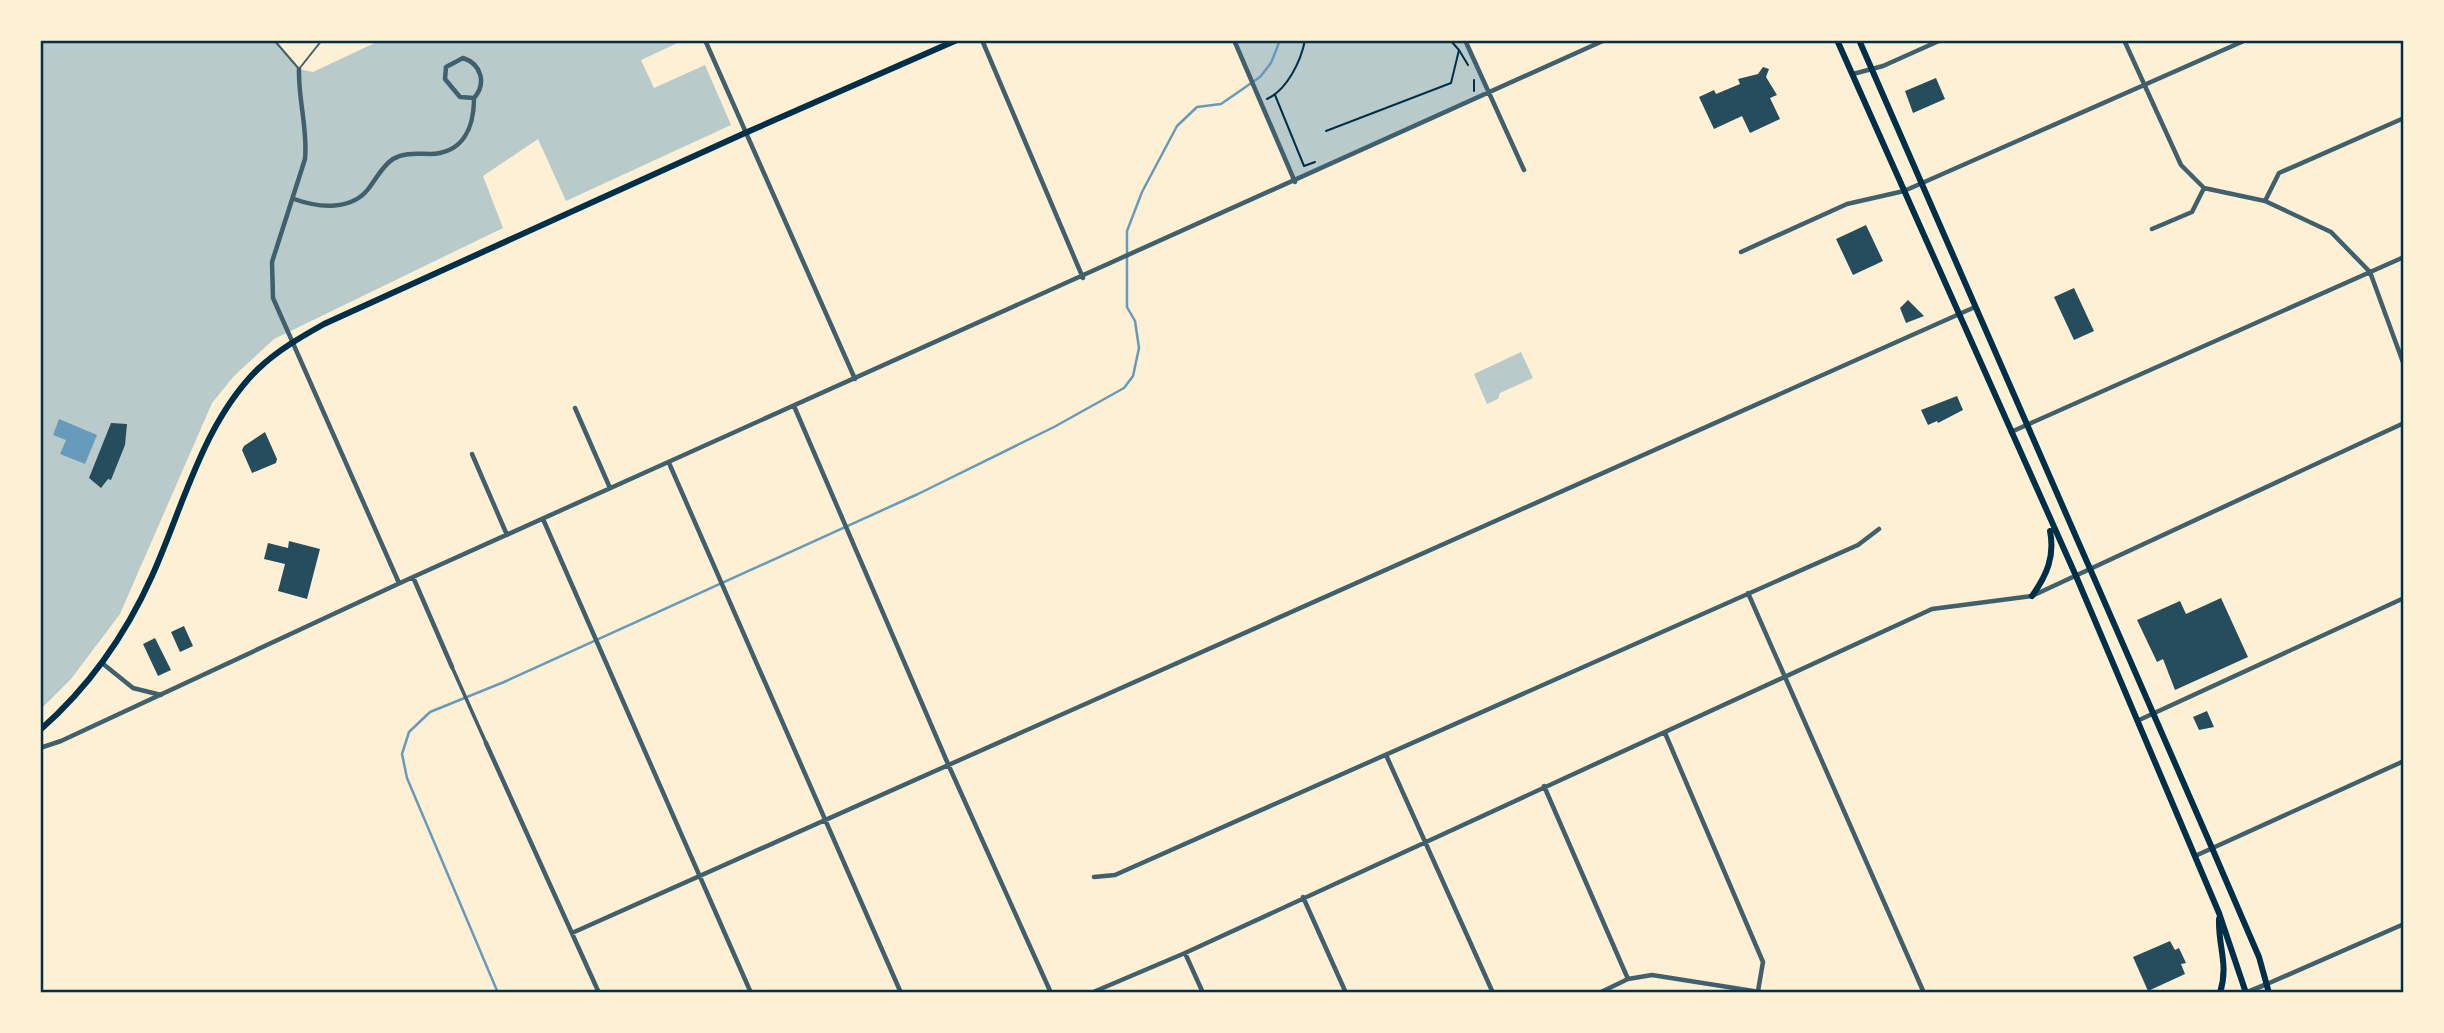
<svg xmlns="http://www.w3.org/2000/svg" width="2444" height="1033" font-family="'IBM Plex Sans',sans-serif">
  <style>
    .green { fill: #b9caca }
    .water { fill: #669bbc }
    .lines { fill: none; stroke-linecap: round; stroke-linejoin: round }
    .stream { stroke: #669bbc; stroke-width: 2.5 }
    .building { fill: #264d5e }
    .path { stroke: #003049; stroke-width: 2 }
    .service { stroke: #3f606c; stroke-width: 2 }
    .pedestrian { stroke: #3f606c; stroke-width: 3.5 }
    .minor { stroke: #3f606c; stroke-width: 4.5 }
    .tertiary { stroke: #3f606c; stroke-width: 5 }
    .primary { stroke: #003049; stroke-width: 6 }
    .neatline { fill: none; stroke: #003049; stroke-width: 2.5 }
  </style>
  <rect width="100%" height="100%" fill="#fdf0d5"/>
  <path class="green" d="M40 40H274L299 69 313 72 381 40H684L641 60 654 88 705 65 731 125 566 201 538 139 483 176 503 228 274 339 234 376 212 403 120 614 71 679 40 710Z
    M1235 40H1465L1487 93 1295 182Z
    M1521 352 1533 378 1500 393 1498 399 1487 404 1474 374Z"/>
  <path class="water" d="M59 419 97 435 85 464 60 454 66 440 53 435Z"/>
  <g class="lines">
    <path class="stream" d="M498 993 407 778 402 754 409 732 430 712 504 682 918 494 1054 427 1124 388 1133 376 1139 348 1135 321 1127 307V231L1142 192 1177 126 1197 107 1221 104 1260 77 1271 63 1280 40"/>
  </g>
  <path class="building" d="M1763 67 1769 69 1766 77 1777 95 1770 98 1780 119 1750 133 1742 116 1714 129 1699 97 1714 90 1716 94 1740 84 1738 79 1758 74Z
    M1936 78 1945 99 1913 113 1905 91Z
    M1866 225 1883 261 1853 275 1836 239Z
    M2074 288 2094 331 2074 340 2054 297Z
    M1908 300 1924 316 1906 323 1900 308Z
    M1957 396 1963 410 1938 423 1937 421 1928 425 1921 410Z
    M111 423 127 424 125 445 111 480 108 479 101 488 89 478Z
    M265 432 277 459 276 463 252 473 242 450 244 446Z
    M289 541 320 549 307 599 278 591 285 564 264 559 268 543 288 548Z
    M2221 598 2248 657 2175 690 2163 659 2157 662 2137 620 2180 601 2186 614Z
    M184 626 193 646 180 652 171 632Z
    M155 638 171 670 158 676 143 644Z
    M2207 711 2214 727 2199 730 2193 717Z
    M2170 941 2175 950 2179 948 2186 963 2181 964 2185 974 2148 991 2133 957Z"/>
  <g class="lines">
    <path class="path" d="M1450 40 1459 50
      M1474 91V80
      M1275 95 1304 166 1315 162
      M1267 99C1287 90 1301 61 1305 40
      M1326 131 1451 83 1459 50 1468 65"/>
    <path class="service" d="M274 40 299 69 322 40"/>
    <path class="pedestrian" d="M452 667 486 743"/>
    <path class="minor" d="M705 40 855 379
      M982 40 1083 278
      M1234 40 1295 182
      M1465 40 1524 170
      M2124 40 2181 165 2204 188
      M463 58C481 64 487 83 474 98L460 97 445 79 446 67Z
      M299 69C298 100 308 128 305 159L272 262 273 298 399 583
      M1853 74 1883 66 1941 40
      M294 199C319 208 352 211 369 188 377 178 382 166 393 159 405 152 417 154 430 154 463 153 474 128 474 98
      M2265 201 2331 232 2370 272 2404 365
      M2152 229 2192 212 2204 188 2265 201 2279 173 2404 118
      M1741 252 1847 204 1904 191 2246 40
      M794 406 948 764 1051 993
      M575 408 610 488
      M2011 432 2404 257
      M472 454 507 535
      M669 463 901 993
      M543 519 751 993
      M413 577 452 667
      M1748 593 1924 993
      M102 663 133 688 161 695
      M2137 721 2404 598
      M1665 733 1763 962 1758 991
      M486 743 599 993
      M40 748 61 741 413 577 1605 40
      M1386 755 1493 993
      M1544 786 1628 979
      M2195 856 2404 761
      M1094 877 1115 875 1858 545 1879 529
      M1303 897 1346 993
      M572 933 1975 307
      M1185 953 1203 993
      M2267 984 2404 924
      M1091 993 1185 953 1932 609 2032 596 2404 423
      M1599 993 1628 979 1652 975 1766 993"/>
    <path class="tertiary" d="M2245 993 2267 984"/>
    <path class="primary" d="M1837 40 2076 576 2219 913 2246 993
      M1859 40 2212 848 2259 957 2269 993
      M2032 596C2047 575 2055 556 2050 531
      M40 730C88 688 126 634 152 576 183 507 203 423 258 369 278 350 301 337 324 324L745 133 957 40
      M2219 919C2218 947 2229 964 2220 993"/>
  </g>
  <rect width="2444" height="1033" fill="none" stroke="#fdf0d5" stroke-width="84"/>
  <rect x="42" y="42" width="2360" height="949" class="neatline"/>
</svg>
